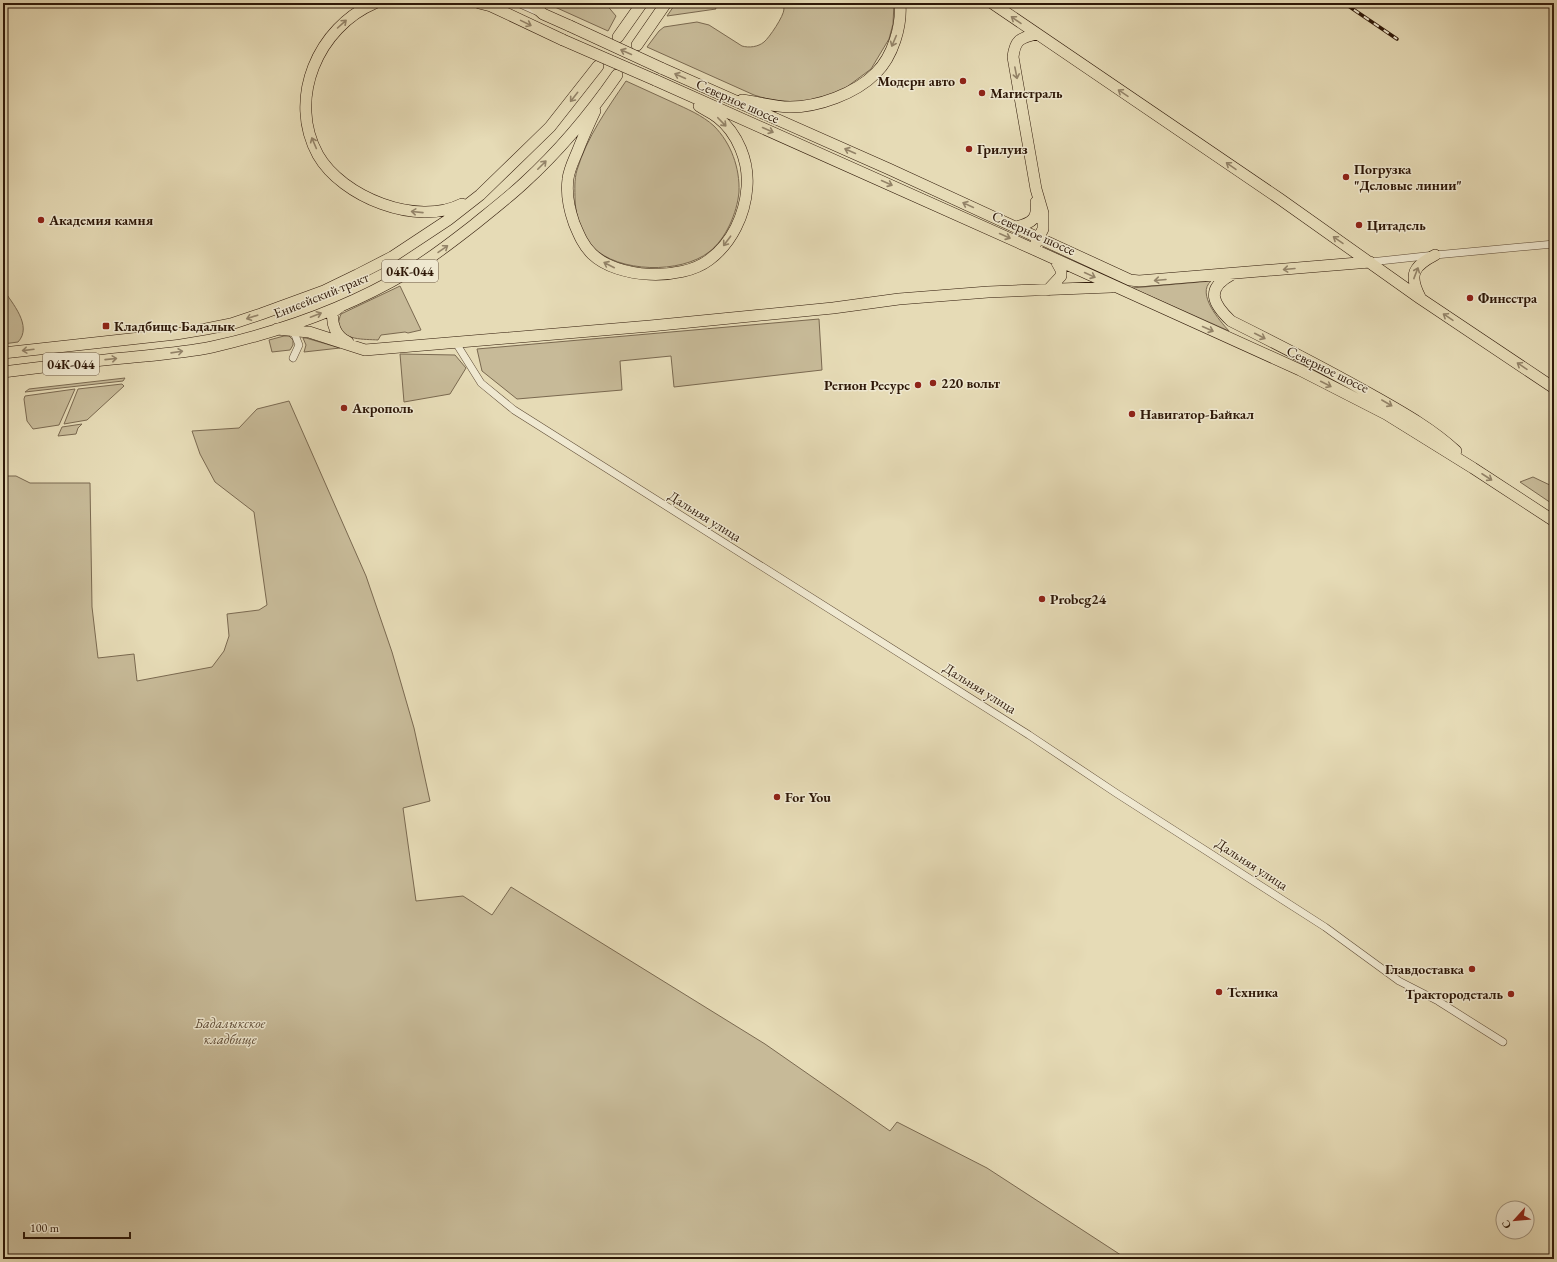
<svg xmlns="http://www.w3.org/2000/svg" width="1557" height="1262" font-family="'EB Garamond',serif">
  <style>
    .green { fill: #c7ba98; stroke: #7a6950 }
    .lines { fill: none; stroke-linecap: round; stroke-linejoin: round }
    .minor-casing { stroke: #5c4934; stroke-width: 8 }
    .primary-casing { stroke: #2e1808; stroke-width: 12 }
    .minor { stroke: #efe8d0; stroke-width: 7 }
    .primary { stroke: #e6dbb6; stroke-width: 11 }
    .rail-casing { stroke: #2e1808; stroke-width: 3.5 }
    .rail { stroke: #efe8d0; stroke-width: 2; stroke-dasharray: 6; stroke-linecap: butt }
    .primary-bridge-casing { stroke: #2e1808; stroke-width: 12; stroke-linecap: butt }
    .primary-bridge { stroke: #e6dbb6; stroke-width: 11 }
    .oneway { stroke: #938368 }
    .poi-dot { fill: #8f2418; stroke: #efe8d0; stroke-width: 1.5 }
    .labels { text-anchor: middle; stroke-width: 3; stroke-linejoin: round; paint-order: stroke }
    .shield { fill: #efe8d0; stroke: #685644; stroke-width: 1 }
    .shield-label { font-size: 13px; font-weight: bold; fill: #2e1808 }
    .poi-label { font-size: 14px; font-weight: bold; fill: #2e1808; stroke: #efe8d0; text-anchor: start }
    .street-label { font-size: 14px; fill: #2e1808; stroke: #efe8d0 }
    .park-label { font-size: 14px; font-style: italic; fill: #5c4933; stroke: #efe8d0 }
  </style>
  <rect width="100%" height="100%" fill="#e6dbb6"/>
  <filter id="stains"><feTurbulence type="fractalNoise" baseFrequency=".005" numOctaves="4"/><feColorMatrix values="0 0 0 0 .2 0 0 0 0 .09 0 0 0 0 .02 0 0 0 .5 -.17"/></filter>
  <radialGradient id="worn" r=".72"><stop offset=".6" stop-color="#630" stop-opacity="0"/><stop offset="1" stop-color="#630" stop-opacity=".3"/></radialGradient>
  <path class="green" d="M546 3H605L616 16 608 31Z
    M676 3H711L715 6 716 9 667 16Z
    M782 3H894L893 24 889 39 871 69 840 92 802 103 777 102 754 95 647 47 659 31 664 27 697 22 709 25 742 46C749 48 758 47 764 42 769 38 784 16 784 9 784 8 782 4 782 3Z
    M626 81C641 88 657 95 672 102 687 109 702 115 714 126 731 143 740 168 739 192 737 213 726 239 709 252 681 274 618 273 593 247 581 234 576 217 575 200 575 190 574 180 577 170 587 137 607 109 626 81Z
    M1211 281C1196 294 1220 321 1229 331L1132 288Z
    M400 286 421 330 408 333 405 332 381 335 378 340C365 339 341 341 339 324 338 321 340 317 341 314Z
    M3 289C12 303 33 326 18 342L3 344Z
    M819 319 822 370 674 387 671 356 620 361 622 390 517 399 482 371 477 349Z
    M284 336H289L293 340V345L290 350 272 352 269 340Z
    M303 338H306L340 348 304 352 306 345Z
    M400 354 455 355 466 368 450 394 404 402Z
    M125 378 123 381 25 392 29 389Z
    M122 384 124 386 87 420 64 424 78 389Z
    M75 389 59 425 33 429 27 421 24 399 25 396Z
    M289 401 366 576 392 652 414 728 430 801 403 808 416 901 463 896 492 915 511 887 765 1044 890 1131 897 1122 987 1168 1127 1259H3V476H16L30 483H90L92 607 98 658 134 654 137 681 212 667 224 651 229 636 227 614 259 610 267 605 254 512 215 482 200 454 192 431 239 428 257 409Z
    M82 424 78 428 76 434 58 436 62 427Z
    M1533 477 1554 487V505L1520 482Z"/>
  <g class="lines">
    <g class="minor-casing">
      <path id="minor" d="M518 3 536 11
        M1370 262 1435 255 1554 244
        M290 330 295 335 299 345 293 358
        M456 343 481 383 514 410 1029 735 1116 793 1325 927 1399 981 1438 1001 1503 1042"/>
    </g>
    <g class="primary-casing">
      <path id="primary" d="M375 3C318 27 287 99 318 155 342 197 417 227 462 204
        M479 3 491 6 563 40
        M531 3 543 14 570 26
        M992 3 1280 199 1421 299 1554 388
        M1036 34C1020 38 1015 40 1013 57L1036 189 1043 213V229L1036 243
        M618 37 642 3
        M637 45 666 3
        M661 68 889 169 1130 280 1139 281 1370 262
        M655 80 1033 249 1300 370 1386 414 1473 468 1554 521
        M742 100C758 102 774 107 790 107 818 107 855 94 876 73 893 56 902 26 900 3
        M595 111C589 124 583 137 578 150 574 160 569 169 568 179 566 194 569 209 574 223 579 235 583 245 592 254 618 279 681 281 709 260 732 243 745 215 747 187 749 162 738 133 717 117 712 113 705 110 699 106
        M1016 227C1032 223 1038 219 1036 202
        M1231 275C1205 289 1213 304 1231 321 1279 345 1326 369 1372 395 1402 412 1431 428 1456 451
        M1048 290 1061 276V270L1055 259
        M1420 297C1408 274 1414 266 1435 255
        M341 306 333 312C331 324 336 337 348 342
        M277 329 309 332 365 350 650 326 833 308 899 299 988 292 1111 287
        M3 353 176 334 206 329 231 324 261 314 324 291 357 275 392 257 448 220 480 195 550 127 598 66
        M3 372C43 367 83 362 124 358 153 355 183 353 212 347 279 332 349 307 408 272 432 258 453 241 475 224 491 211 509 197 524 183 559 151 590 114 617 75"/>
    </g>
    <use href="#minor" class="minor"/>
    <use href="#primary" class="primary"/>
    <g class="rail-casing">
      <path id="rail" d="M1344 3 1397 39"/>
    </g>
    <use href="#rail" class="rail"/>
    <g class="primary-bridge-casing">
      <path id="primary-bridge" d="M570 26 661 68
        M563 40 655 80"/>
    </g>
    <use href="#primary-bridge" class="primary-bridge"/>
  </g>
  <defs><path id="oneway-shaft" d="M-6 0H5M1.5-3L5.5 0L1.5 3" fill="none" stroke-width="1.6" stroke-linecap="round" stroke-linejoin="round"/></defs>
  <g class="oneway">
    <use href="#oneway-shaft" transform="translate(1016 20) rotate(-145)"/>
    <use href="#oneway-shaft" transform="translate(526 23) rotate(26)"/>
    <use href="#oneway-shaft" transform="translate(342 24) rotate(-42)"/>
    <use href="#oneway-shaft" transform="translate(894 41) rotate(113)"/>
    <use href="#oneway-shaft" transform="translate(626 52) rotate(-156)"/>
    <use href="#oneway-shaft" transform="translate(1016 73) rotate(79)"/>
    <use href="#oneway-shaft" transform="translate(680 76) rotate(-156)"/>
    <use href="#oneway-shaft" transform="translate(1123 93) rotate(-146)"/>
    <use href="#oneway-shaft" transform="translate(574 97) rotate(128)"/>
    <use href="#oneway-shaft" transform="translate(722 122) rotate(46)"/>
    <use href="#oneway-shaft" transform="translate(768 130) rotate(24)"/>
    <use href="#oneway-shaft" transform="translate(314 143) rotate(-113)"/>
    <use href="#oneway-shaft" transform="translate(850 151) rotate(-156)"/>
    <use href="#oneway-shaft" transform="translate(542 165) rotate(-45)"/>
    <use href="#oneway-shaft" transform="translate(1231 166) rotate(-145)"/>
    <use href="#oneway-shaft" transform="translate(887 183) rotate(24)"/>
    <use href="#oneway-shaft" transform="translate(968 205) rotate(-155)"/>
    <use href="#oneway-shaft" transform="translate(417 212) rotate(-174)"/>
    <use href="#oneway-shaft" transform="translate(1005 236) rotate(24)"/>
    <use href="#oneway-shaft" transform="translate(1338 240) rotate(-145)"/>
    <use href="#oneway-shaft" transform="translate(727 241) rotate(127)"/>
    <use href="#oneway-shaft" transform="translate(443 249) rotate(-35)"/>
    <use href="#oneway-shaft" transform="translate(609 265) rotate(-153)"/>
    <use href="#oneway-shaft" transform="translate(1289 269) rotate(175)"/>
    <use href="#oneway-shaft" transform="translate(1416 273) rotate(-69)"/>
    <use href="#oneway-shaft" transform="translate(1090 275) rotate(25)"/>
    <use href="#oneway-shaft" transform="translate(1160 280) rotate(175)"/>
    <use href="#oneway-shaft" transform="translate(316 315) rotate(-21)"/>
    <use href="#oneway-shaft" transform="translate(252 317) rotate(162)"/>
    <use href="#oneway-shaft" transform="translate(1448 317) rotate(-146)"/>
    <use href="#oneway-shaft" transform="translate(1208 329) rotate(24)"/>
    <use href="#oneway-shaft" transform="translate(1260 336) rotate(27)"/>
    <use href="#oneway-shaft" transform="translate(28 350) rotate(173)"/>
    <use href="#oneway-shaft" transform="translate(177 352) rotate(-8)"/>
    <use href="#oneway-shaft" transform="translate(111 359) rotate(-6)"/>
    <use href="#oneway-shaft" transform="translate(1522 366) rotate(-146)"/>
    <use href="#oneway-shaft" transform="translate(1326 384) rotate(27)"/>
    <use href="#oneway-shaft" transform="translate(1387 403) rotate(30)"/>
    <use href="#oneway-shaft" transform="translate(1487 477) rotate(33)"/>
  </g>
  <g class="poi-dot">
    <circle cx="963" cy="81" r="4"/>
    <circle cx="982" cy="93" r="4"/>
    <circle cx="969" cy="149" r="4"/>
    <circle cx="1346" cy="177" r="4"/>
    <circle cx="41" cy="220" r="4"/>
    <circle cx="1359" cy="225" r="4"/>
    <circle cx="1470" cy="298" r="4"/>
    <rect x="102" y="322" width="8" height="8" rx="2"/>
    <circle cx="933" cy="383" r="4"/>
    <circle cx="918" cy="385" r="4"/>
    <circle cx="344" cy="408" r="4"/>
    <circle cx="1132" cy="414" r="4"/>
    <circle cx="1042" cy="599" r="4"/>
    <circle cx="777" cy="797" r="4"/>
    <circle cx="1472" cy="969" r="4"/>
    <circle cx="1219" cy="992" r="4"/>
    <circle cx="1511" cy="994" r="4"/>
  </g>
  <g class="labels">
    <g class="shield">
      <rect x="382" y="260" width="56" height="22" rx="3"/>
      <rect x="43" y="353" width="56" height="22" rx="3"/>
    </g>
    <g class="shield-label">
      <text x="410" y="276">04К-044</text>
      <text x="71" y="369">04К-044</text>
    </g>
    <g class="poi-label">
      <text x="955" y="86" text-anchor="end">Модерн авто</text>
      <text x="990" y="98">Магистраль</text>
      <text x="977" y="154">Грилуиз</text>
      <text x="1354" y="174">Погрузка<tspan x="1354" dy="16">"Деловые линии"</tspan></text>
      <text x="49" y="225">Академия камня</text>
      <text x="1367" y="230">Цитадель</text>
      <text x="1478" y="303">Финестра</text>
      <text x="114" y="331">Кладбище Бадалык</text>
      <text x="941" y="388">220 вольт</text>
      <text x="910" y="390" text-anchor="end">Регион Ресурс</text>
      <text x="352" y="413">Акрополь</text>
      <text x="1140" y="419">Навигатор-Байкал</text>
      <text x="1050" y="604">Probeg24</text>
      <text x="785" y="802">For You</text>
      <text x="1464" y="974" text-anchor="end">Главдоставка</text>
      <text x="1227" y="997">Техника</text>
      <text x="1503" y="999" text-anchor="end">Трактородеталь</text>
    </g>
    <g class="street-label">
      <text transform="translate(738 101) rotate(24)" y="5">Северное шоссе</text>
      <text transform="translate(1034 233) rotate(24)" y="5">Северное шоссе</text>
      <text transform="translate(321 295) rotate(-22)" y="5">Енисейский тракт</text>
      <text transform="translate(1328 369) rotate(26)" y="5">Северное шоссе</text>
      <text transform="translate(705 516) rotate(32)" y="5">Дальняя улица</text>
      <text transform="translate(980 688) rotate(32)" y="5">Дальняя улица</text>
      <text transform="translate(1252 864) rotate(33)" y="5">Дальняя улица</text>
    </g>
    <g class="park-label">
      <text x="230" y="1028">Бадалыкское<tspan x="230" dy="16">кладбище</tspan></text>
    </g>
  </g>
  <rect width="1557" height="1262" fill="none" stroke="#e6dbb6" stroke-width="16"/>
  <rect x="4" y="4" width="1549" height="1254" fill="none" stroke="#2e1808" stroke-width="2"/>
  <rect x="8" y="8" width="1541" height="1246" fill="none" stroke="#2e1808"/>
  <g transform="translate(1515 1220) rotate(243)"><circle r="19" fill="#efe8d0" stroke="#a29580"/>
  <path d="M0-3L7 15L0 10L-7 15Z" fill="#8f2418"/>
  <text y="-6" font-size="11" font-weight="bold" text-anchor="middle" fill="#2e1808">С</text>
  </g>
  <path d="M24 1232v6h106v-6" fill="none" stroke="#2e1808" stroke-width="2"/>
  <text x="30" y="1232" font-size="12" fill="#2e1808" stroke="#efe8d0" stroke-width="3" paint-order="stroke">100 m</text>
  <rect width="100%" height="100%" filter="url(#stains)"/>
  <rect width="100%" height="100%" fill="url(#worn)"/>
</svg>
